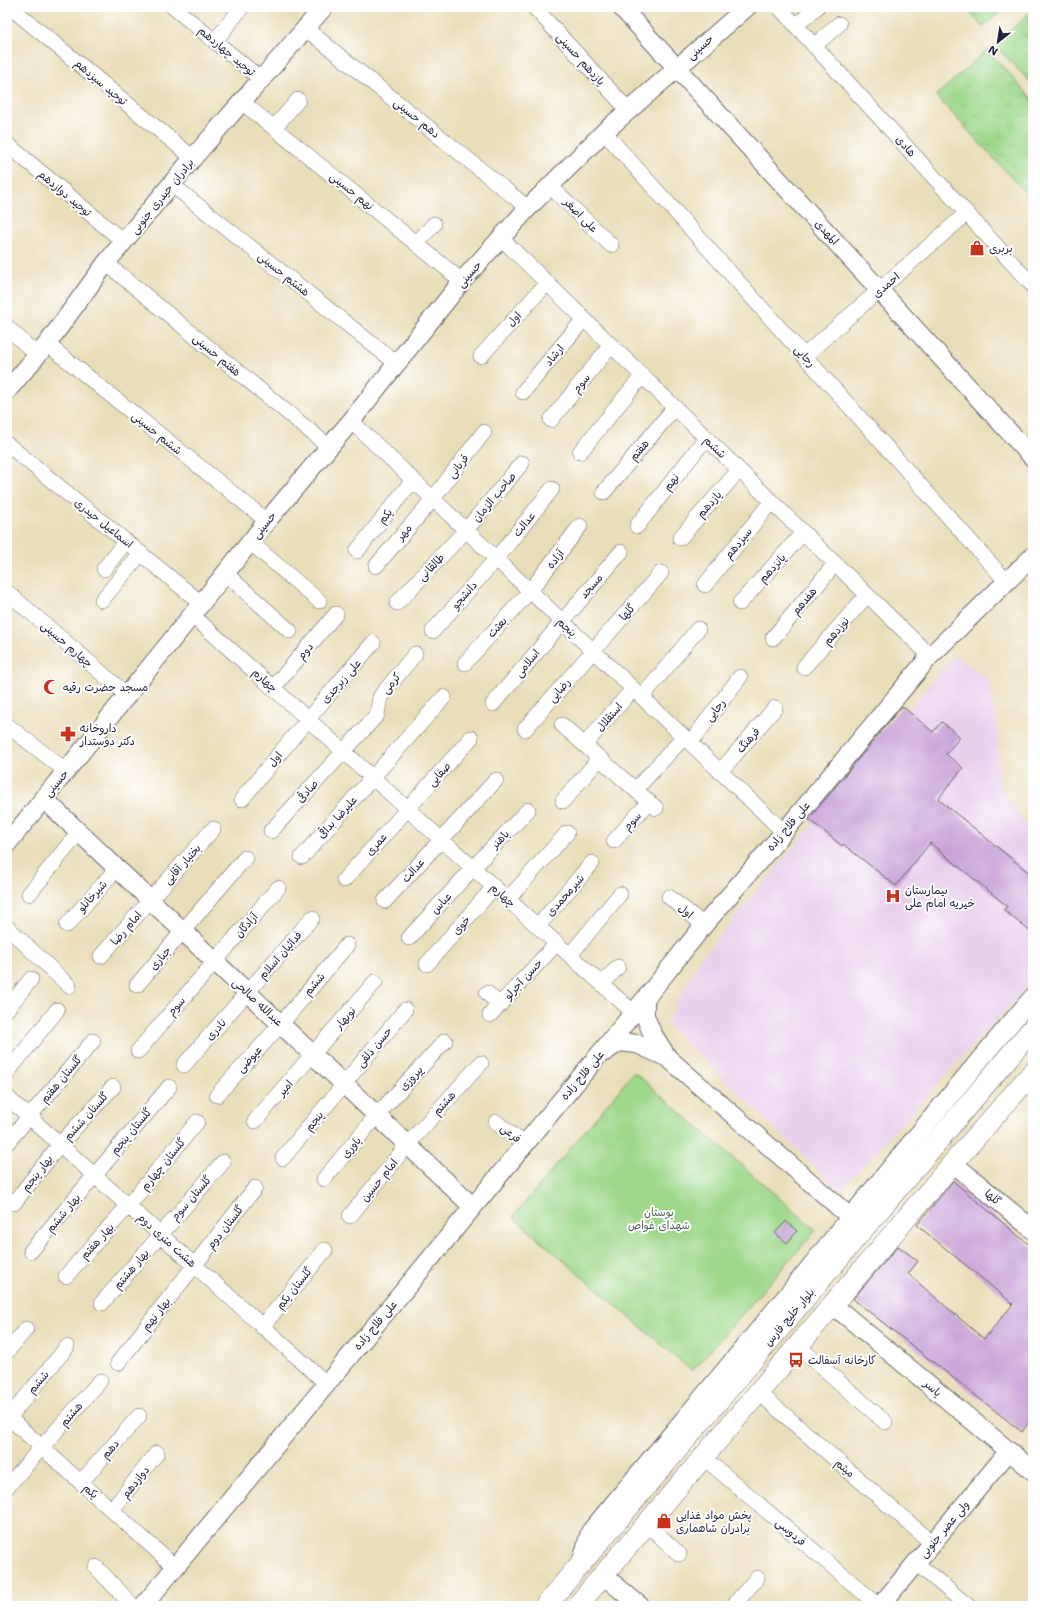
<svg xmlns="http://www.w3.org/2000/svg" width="1040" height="1613" font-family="'Shantell Sans','Playpen Sans Arabic',sans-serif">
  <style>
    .built { fill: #e9d1ed }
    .grass { fill: url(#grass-tufts); stroke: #607d63 }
    .green { fill: #9fd88b; stroke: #607d63 }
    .building { fill: #c9a4d8 }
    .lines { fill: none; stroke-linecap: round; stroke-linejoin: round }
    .minor-casing { stroke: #686467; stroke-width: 16 }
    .tertiary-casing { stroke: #686467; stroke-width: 20 }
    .secondary-casing { stroke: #686467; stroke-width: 22 }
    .minor { stroke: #fff; stroke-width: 15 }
    .tertiary { stroke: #fff; stroke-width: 18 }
    .secondary { stroke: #fff; stroke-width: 21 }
    .labels { text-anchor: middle; stroke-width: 4; stroke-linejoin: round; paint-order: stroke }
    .street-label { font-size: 11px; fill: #22223b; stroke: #fff }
    .poi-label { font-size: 11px; fill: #22223b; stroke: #fff; text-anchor: start }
    .park-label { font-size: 11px; fill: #4e6257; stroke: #fff }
  </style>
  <defs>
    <pattern id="grass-tufts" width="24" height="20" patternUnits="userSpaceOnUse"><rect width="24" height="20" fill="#9fd88b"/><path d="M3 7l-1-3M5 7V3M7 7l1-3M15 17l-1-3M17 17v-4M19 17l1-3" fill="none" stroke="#89b979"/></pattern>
  </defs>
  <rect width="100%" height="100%" fill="#fff"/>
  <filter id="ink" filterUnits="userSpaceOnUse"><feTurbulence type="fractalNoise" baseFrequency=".025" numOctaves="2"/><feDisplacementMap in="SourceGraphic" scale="8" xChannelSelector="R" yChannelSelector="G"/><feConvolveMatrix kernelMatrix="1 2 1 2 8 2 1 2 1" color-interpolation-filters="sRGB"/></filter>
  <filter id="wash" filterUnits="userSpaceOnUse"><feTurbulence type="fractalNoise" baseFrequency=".012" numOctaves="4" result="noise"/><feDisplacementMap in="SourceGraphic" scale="16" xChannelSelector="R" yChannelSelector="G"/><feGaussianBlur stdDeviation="0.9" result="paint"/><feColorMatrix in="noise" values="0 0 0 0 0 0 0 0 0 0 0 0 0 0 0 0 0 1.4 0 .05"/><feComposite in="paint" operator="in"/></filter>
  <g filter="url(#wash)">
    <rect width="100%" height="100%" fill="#eadeba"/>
    <path class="built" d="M954 655 988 678 999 737V785L1033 835V980L840 1191 666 1023 702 957Z"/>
    <path class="grass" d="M964 7H1005L983 27Z
      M1033 10V85L995 45Z
      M987 50 1033 100V190L1028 195 936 96Z"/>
    <path class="green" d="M634 1072 816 1230 692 1371 513 1217Z"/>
    <g id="blocks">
      <path class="building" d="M902 706 933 732 942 722 960 737 946 754 963 768 938 799 1033 876V934L1004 910 1007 906 930 843 896 886 843 844 842 846 809 819Z
        M953 1181 1033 1248V1416L1022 1432 853 1299 898 1246 918 1261 908 1274 984 1339 1013 1304 917 1225Z
        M786 1221 797 1231 787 1243 775 1233Z"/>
    </g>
  </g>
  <g filter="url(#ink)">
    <use href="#blocks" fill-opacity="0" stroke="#686467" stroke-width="1"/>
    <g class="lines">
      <g class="minor-casing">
        <path id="minor" d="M10 7 193 158
          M173 7 262 80
          M534 7 628 110
          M779 7 1033 286
          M796 26 817 7
          M305 28 528 208
          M215 41 242 7
          M814 46 839 24
          M242 102 462 281
          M274 128 298 100
          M604 132 1006 581
          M7 144 124 242
          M171 184 396 363
          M550 186 611 245
          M501 238 930 656
          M417 243 434 224
          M106 263 328 446
          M7 327 37 355
          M47 344 267 521
          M481 356 547 283
          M804 356 967 213
          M523 392 584 319
          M551 420 611 345
          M351 421 784 832
          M7 444 201 603
          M580 452 642 376
          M604 492 675 407
          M637 526 706 438
          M680 538 739 470
          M250 542 319 601
          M357 551 413 480
          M376 566 433 499 484 432
          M104 569 126 541
          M226 574 290 631
          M705 585 771 502
          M7 592 127 695
          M102 600 141 553
          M397 603 466 530 522 463
          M740 603 803 533
          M192 615 634 1013
          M433 631 496 559 552 489
          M773 638 835 564
          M465 663 530 591 580 526
          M804 667 867 595
          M273 688 336 614
          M642 697 698 629
          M493 704 621 552
          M7 725 66 771
          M562 725 656 808
          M525 729 661 573
          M690 743 740 677
          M585 744 633 689
          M720 772 775 708
          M636 789 684 737
          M242 799 308 719 373 643
          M563 801 600 758
          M271 831 377 715 380 697 415 654
          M614 841 649 802
          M302 857 444 697
          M344 880 471 738
          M29 894 79 832
          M669 897 704 925
          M508 899 567 833
          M385 901 496 780
          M67 925 117 868
          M538 926 592 863
          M7 927 69 986
          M409 938 473 868 528 810
          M570 955 620 894
          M101 956 213 829
          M427 964 494 887
          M602 984 618 967
          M137 985 245 858
          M487 993 500 1005
          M7 1009 31 979
          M490 1015 557 943
          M138 1051 278 888
          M184 1065 312 918
          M7 1073 57 1010
          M217 1095 281 1024 347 945
          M7 1097 327 1384
          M255 1121 375 982
          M496 1122 525 1145
          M7 1143 93 1041
          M283 1158 405 1010
          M324 1179 377 1115 445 1041
          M14 1203 60 1144 113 1087
          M350 1216 408 1144 481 1063
          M31 1251 169 1087
          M66 1276 128 1206 197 1122
          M102 1303 223 1162
          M262 1327 325 1250
          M798 1346 885 1422
          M7 1352 26 1329
          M118 1363 255 1188
          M758 1392 932 1543
          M7 1416 175 1567
          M7 1420 67 1347
          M703 1457 879 1606
          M81 1482 139 1416
          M7 1487 100 1381
          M112 1510 157 1453
          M647 1524 679 1554
          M916 1563 968 1606
          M96 1567 133 1606
          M733 1606 757 1578"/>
      </g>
      <g class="tertiary-casing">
        <path id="tertiary" d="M621 7 1033 458
          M7 391 47 344 106 263 193 158 324 7
          M43 798 473 1207
          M7 844 192 615 267 521 351 421 462 281 528 208 604 132 747 7
          M645 999V1016L652 1033 668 1058 850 1217
          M605 1052 619 1042 637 1044 668 1058
          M953 1163 1033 1230
          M833 1305 1033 1471
          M582 1561 590 1532C657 1451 726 1370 793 1288 872 1191 951 1092 1033 997
          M603 1575 640 1606
          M143 1606 645 999 704 925 784 832 930 656 1033 556
          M880 1606 1009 1451"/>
      </g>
      <g class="secondary-casing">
        <path id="secondary" d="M545 1606 1033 1028
          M577 1606 953 1163 1033 1072"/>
      </g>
      <use href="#minor" class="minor"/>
      <use href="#tertiary" class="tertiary"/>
      <use href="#secondary" class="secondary"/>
    </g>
  </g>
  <defs>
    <g id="shop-bare" transform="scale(1.2)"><path d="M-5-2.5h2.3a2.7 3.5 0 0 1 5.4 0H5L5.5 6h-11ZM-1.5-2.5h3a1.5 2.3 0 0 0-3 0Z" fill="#c8321e" stroke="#fff" stroke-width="2.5" paint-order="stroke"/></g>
    <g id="mosque-bare" transform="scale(1.2)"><path d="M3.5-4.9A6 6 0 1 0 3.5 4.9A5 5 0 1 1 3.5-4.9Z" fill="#c8321e" stroke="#fff" stroke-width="2.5" paint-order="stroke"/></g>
    <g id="pharmacy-bare" transform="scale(1.2)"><path d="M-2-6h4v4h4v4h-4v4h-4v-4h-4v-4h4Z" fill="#c8321e" stroke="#fff" stroke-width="2.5" paint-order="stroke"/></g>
    <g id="hospital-bare" transform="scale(1.2)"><path d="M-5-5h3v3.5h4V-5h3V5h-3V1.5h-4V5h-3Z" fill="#c8321e" stroke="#fff" stroke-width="2.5" paint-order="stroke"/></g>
    <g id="bus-bare" transform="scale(1.2)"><path d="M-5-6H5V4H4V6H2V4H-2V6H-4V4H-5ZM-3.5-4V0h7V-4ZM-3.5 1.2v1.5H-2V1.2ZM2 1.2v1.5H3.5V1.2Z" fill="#c8321e" stroke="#fff" stroke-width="2.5" paint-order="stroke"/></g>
  </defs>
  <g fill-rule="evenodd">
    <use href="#shop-bare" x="977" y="248"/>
    <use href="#mosque-bare" x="51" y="687"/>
    <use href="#pharmacy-bare" x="68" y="734"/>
    <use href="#hospital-bare" x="893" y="896"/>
    <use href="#bus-bare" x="796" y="1360"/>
    <use href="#shop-bare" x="664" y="1521"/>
  </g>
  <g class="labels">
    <g class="street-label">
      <text transform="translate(700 47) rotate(-41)" y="4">حسینی</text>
      <text transform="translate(227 51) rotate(40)" y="4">توحید چهاردهم</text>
      <text transform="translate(581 59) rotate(48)" y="4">یازدهم حسینی</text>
      <text transform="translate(101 82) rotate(40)" y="4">توحید سیزدهم</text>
      <text transform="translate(417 118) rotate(39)" y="4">دهم حسینی</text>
      <text transform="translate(906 146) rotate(48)" y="4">هادی</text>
      <text transform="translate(352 191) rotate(39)" y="4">نهم حسینی</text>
      <text transform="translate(65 193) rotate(40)" y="4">توحید دوازدهم</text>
      <text transform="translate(162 196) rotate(-51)" y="4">برادران حیدری جنوبی</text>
      <text transform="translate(581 215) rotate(45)" y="4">علی اصغر</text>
      <text transform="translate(827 232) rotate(48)" y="4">المهدی</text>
      <text transform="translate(284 274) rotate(39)" y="4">هشتم حسینی</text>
      <text transform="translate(469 274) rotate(-49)" y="4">حسینی</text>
      <text transform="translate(886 285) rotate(-41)" y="4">احمدی</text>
      <text transform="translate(514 319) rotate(-47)" y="4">اول</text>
      <text transform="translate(217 355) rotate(40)" y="4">هفتم حسینی</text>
      <text transform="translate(554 355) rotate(-51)" y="4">ارشاد</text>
      <text transform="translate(805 356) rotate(48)" y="4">رجایی</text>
      <text transform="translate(581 383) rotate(-51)" y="4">سوم</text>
      <text transform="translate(157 433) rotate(39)" y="4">ششم حسینی</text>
      <text transform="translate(715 447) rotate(44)" y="4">ششم</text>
      <text transform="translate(639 450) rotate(-50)" y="4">هفتم</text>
      <text transform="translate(458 466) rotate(-52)" y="4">قربانی</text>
      <text transform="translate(671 482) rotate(-52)" y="4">نهم</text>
      <text transform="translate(494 497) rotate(-50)" y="4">صاحب الزمان</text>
      <text transform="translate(709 504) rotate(-49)" y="4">یازدهم</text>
      <text transform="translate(385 516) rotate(-51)" y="4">یکم</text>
      <text transform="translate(104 523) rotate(39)" y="4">اسماعیل حیدری</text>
      <text transform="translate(524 524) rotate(-51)" y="4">عدالت</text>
      <text transform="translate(264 525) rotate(-51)" y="4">حسینی</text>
      <text transform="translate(404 532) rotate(-50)" y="4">مهر</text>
      <text transform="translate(738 543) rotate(-51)" y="4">سیزدهم</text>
      <text transform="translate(555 559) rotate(-52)" y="4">آزاده</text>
      <text transform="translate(431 567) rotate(-46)" y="4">طالقانی</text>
      <text transform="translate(772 568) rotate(-48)" y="4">پانزدهم</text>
      <text transform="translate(591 586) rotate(-49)" y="4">مسجد</text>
      <text transform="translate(464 595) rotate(-49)" y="4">دانشجو</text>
      <text transform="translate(804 601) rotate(-50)" y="4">هفدهم</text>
      <text transform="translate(627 612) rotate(-49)" y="4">گلها</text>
      <text transform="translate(497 627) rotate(-48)" y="4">بعثت</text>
      <text transform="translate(567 627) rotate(44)" y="4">پنجم</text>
      <text transform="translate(836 631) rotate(-49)" y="4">نوزدهم</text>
      <text transform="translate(67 644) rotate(41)" y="4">چهارم حسینی</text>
      <text transform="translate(305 651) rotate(-50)" y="4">دوم</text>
      <text transform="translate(527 663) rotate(-51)" y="4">اسلامی</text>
      <text transform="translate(265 680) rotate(42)" y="4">چهارم</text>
      <text transform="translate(341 681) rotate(-49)" y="4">علی زبرجدی</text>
      <text transform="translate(391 683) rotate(-51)" y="4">کرمی</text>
      <text transform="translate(559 690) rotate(-49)" y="4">رضایی</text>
      <text transform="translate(715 710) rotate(-52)" y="4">رجایی</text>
      <text transform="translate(609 717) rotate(-49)" y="4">استقلال</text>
      <text transform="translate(748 740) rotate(-49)" y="4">فرهنگ</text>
      <text transform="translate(275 759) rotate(-51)" y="4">اول</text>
      <text transform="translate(439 774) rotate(-48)" y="4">صفایی</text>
      <text transform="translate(56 783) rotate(-50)" y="4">حسینی</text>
      <text transform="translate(307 791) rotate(-48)" y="4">صادقی</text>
      <text transform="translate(337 817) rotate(-48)" y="4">علیرضا بداقی</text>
      <text transform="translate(632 821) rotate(-48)" y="4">سوم</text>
      <text transform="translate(788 826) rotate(-50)" y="4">علی فلاح زاده</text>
      <text transform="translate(500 839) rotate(-46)" y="4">باهنر</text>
      <text transform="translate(376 844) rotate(-48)" y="4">عمری</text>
      <text transform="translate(182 864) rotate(-48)" y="4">بختیار آقایی</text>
      <text transform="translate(413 870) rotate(-48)" y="4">عدالت</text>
      <text transform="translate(503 895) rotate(42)" y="4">چهارم</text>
      <text transform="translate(565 895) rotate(-49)" y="4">شیرمحمدی</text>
      <text transform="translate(92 896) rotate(-48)" y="4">شیرخانلو</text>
      <text transform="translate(441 903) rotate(-48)" y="4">عباس</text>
      <text transform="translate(686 911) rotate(39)" y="4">اول</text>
      <text transform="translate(246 925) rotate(-49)" y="4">آزادگان</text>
      <text transform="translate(461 925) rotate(-49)" y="4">خوی</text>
      <text transform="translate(126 928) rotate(-49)" y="4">امام رضا</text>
      <text transform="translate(280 955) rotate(-49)" y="4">فدائیان اسلام</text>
      <text transform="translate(160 958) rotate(-50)" y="4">جباری</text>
      <text transform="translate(523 979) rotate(-47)" y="4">حسن آجرلو</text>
      <text transform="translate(314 984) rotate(-50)" y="4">ششم</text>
      <text transform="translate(258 1002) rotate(43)" y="4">عبدالله صالحی</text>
      <text transform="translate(176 1006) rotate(-49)" y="4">سوم</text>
      <text transform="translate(345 1018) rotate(-50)" y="4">نوبهار</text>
      <text transform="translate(216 1029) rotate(-48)" y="4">نادری</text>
      <text transform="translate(374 1047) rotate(-50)" y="4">حسن ذلقی</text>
      <text transform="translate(249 1059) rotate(-48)" y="4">عیوضی</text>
      <text transform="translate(582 1075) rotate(-50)" y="4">علی فلاح زاده</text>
      <text transform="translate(411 1078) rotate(-48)" y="4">پیروزی</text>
      <text transform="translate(61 1079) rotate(-50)" y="4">گلستان هفتم</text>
      <text transform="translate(285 1088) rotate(-49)" y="4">امیر</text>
      <text transform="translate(444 1103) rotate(-48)" y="4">هشتم</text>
      <text transform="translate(86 1116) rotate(-48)" y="4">گلستان ششم</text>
      <text transform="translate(314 1121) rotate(-51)" y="4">پنجم</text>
      <text transform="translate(131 1131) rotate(-50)" y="4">گلستان پنجم</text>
      <text transform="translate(511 1133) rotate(39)" y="4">فرعی</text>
      <text transform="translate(351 1147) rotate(-50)" y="4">یاوری</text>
      <text transform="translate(163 1164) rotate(-51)" y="4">گلستان چهارم</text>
      <text transform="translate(37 1173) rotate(-52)" y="4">بهار پنجم</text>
      <text transform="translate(379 1180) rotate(-51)" y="4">امام حسین</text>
      <text transform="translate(993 1197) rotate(40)" y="4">گلها</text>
      <text transform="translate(191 1198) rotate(-49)" y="4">گلستان سوم</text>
      <text transform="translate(63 1213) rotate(-50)" y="4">بهار ششم</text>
      <text transform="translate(225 1227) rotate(-52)" y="4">گلستان دوم</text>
      <text transform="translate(167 1240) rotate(42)" y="4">هشت متری دوم</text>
      <text transform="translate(97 1241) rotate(-48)" y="4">بهار هفتم</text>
      <text transform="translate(131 1269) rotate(-50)" y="4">بهار هشتم</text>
      <text transform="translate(294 1288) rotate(-51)" y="4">گلستان یکم</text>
      <text transform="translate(156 1314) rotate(-52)" y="4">بهار نهم</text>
      <text transform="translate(789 1317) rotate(-50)" y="4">بلوار خلیج فارس</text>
      <text transform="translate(375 1325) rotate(-50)" y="4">علی فلاح زاده</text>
      <text transform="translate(38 1382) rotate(-50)" y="4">ششم</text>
      <text transform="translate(933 1388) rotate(40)" y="4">یاسر</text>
      <text transform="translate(71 1414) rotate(-49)" y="4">هشتم</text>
      <text transform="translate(110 1449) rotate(-49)" y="4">دهم</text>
      <text transform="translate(845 1468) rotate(41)" y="4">میثم</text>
      <text transform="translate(135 1482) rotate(-52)" y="4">دوازدهم</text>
      <text transform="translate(91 1491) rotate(42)" y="4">یکم</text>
      <text transform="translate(944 1529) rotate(-50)" y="4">ولی عصر جنوبی</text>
      <text transform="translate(791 1532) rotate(40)" y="4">فردوسی</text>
    </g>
    <g class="poi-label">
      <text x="989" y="252">بربری</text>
      <text x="63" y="691">مسجد حضرت رقیه</text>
      <text x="80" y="732">داروخانه<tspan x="80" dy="13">دکتر دوستدار</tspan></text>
      <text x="905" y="894">بیمارستان<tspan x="905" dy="13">خیریه امام علی</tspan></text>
      <text x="808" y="1364">کارخانه آسفالت</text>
      <text x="676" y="1519">پخش مواد غذایی<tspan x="676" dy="13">برادران شاهماری</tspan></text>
    </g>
    <g class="park-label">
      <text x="659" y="1216">بوستان<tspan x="659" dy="13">شهدای غواص</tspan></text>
    </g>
  </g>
  <rect width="1040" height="1613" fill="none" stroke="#fff" stroke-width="24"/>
  <g transform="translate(998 42) rotate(210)" stroke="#ffffff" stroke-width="3" paint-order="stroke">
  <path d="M0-3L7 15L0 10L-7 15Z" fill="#22223b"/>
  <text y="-6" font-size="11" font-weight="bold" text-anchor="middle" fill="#22223b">N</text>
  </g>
</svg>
